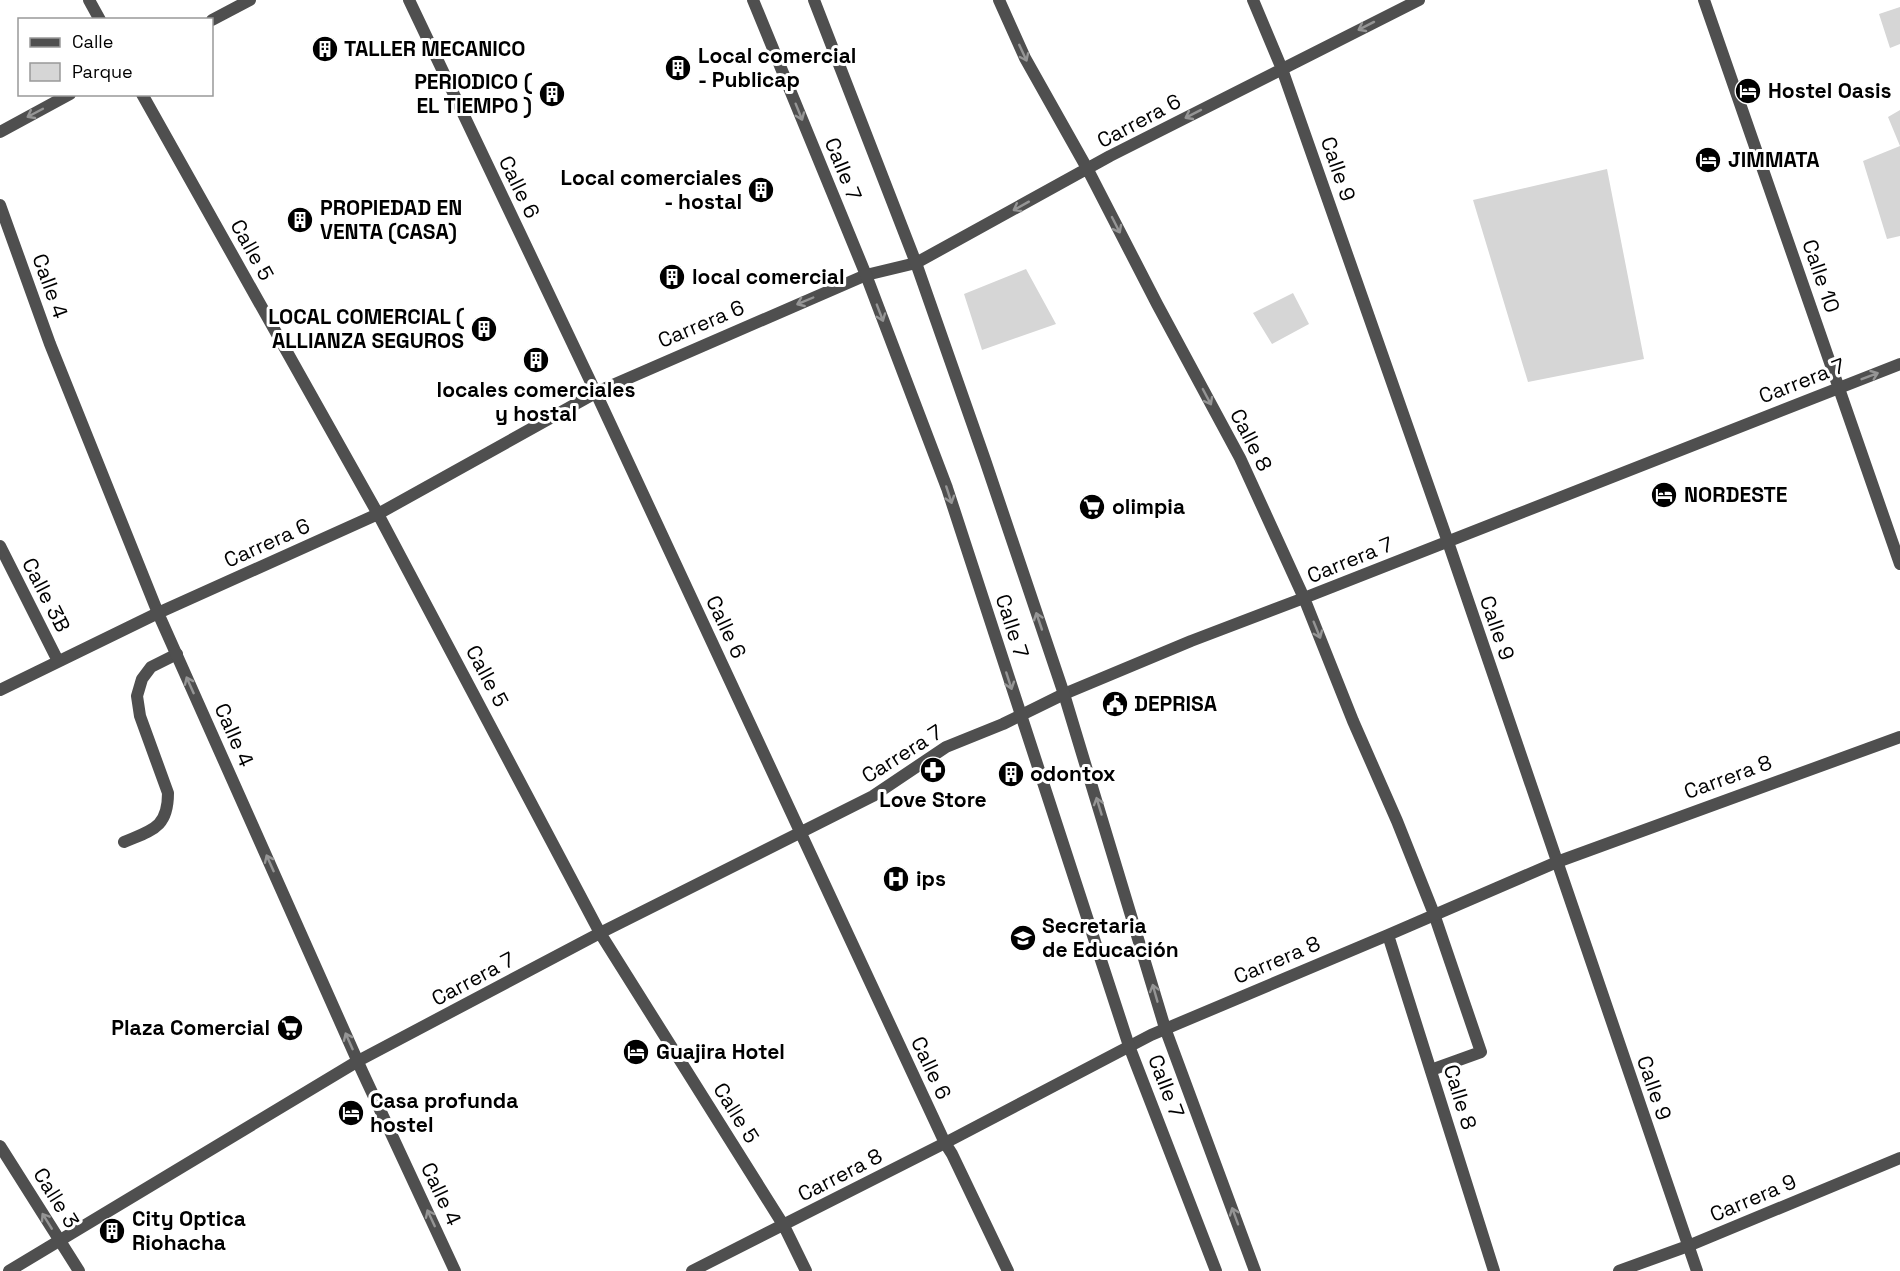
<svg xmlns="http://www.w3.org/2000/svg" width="1900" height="1271" font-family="'Space Grotesk',sans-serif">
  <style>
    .green { fill: #d6d6d6 }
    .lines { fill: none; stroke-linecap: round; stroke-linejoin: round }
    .service { stroke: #4f4f4f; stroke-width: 12 }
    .minor { stroke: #4f4f4f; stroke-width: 12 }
    .tertiary { stroke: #4f4f4f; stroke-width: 12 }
    .oneway { stroke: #959595 }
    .labels { text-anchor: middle; stroke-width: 6; stroke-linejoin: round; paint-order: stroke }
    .poi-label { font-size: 21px; font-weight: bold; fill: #000; stroke: #fff; text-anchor: start }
    .street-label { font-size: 21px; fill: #000; stroke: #fff }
  </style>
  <rect width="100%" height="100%" fill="#fff"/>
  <path class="green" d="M1900 7V44L1890 48 1879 14Z
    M1900 110V236L1887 239 1863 161 1900 146 1888 117Z
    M1607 169 1644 359 1528 382 1473 200Z
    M1026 269 1056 324 982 350 964 294Z
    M1293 293 1309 324 1272 344 1253 313Z"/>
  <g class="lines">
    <path class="service" d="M124 842C152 830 168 828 168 793L140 716 137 696 142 679 151 667 177 654
      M1431 1070 1481 1052 1434 914"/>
    <path class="minor" d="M89 0 100 20
      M409 0 596 393 945 1143 952 1154 1008 1271
      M999 0 1025 58 1088 170 1157 304 1240 458 1304 598 1353 721 1397 821 1434 914
      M1253 0 1282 69 1448 542 1697 1271
      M1704 0 1900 564
      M212 20 250 0
      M142 94 378 514 600 933 784 1226 806 1271
      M0 132 70 94
      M0 205 50 344 158 613 362 1071 455 1271
      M0 546 58 661
      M0 690 158 613 378 514 599 391 866 275 916 263 1110 156 1419 0
      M1388 935 1494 1271
      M0 1146 79 1271
      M9 1271 358 1061 600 933 873 796 946 747 1003 724 1064 694 1191 641 1304 598 1900 364
      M692 1271 945 1143 1151 1035 1388 935 1557 862 1900 737
      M1619 1271 1688 1246 1900 1158"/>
    <path class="tertiary" d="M753 0 866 275 947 488 1129 1046 1216 1271
      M814 0 916 263 985 460 1064 694 1165 1028 1255 1271"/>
  </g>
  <defs><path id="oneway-shaft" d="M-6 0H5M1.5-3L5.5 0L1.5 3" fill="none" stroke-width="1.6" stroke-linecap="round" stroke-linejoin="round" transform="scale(1.5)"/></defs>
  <g class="oneway">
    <use href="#oneway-shaft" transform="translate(1366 26) rotate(153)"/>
    <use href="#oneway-shaft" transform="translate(1023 53) rotate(65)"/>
    <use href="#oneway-shaft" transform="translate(799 112) rotate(68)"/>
    <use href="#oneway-shaft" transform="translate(35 113) rotate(152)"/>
    <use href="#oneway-shaft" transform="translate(1193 114) rotate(153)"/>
    <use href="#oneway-shaft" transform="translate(1021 206) rotate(151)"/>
    <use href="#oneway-shaft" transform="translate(1116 225) rotate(63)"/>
    <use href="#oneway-shaft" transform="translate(805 301) rotate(157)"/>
    <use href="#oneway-shaft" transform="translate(880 313) rotate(69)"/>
    <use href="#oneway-shaft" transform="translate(1870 376) rotate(-21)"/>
    <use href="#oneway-shaft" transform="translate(1207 397) rotate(62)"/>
    <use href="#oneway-shaft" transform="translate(949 495) rotate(72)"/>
    <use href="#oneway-shaft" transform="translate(1039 621) rotate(-109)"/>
    <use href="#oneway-shaft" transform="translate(1317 630) rotate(68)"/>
    <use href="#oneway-shaft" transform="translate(1009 681) rotate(72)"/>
    <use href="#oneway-shaft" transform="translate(190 685) rotate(-114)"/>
    <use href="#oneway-shaft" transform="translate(1099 806) rotate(-107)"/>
    <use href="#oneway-shaft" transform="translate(270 863) rotate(-114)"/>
    <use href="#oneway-shaft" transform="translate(1155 993) rotate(-106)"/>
    <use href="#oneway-shaft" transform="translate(349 1041) rotate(-114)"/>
    <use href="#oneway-shaft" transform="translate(1235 1216) rotate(-110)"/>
    <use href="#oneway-shaft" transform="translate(431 1218) rotate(-115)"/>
    <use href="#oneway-shaft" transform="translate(47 1221) rotate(-122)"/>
  </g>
  <defs>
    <g id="building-disc" transform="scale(1.35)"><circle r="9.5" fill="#000" stroke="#fff"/><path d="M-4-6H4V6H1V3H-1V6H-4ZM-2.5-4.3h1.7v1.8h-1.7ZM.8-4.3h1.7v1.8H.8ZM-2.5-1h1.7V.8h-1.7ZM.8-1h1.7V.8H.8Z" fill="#fff"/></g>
    <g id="hotel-disc" transform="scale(1.35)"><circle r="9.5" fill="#000" stroke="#fff"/><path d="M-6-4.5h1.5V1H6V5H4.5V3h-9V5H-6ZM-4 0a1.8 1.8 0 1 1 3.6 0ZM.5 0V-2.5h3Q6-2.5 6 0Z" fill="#fff"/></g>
    <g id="supermarket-disc" transform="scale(1.35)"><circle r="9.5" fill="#000" stroke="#fff"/><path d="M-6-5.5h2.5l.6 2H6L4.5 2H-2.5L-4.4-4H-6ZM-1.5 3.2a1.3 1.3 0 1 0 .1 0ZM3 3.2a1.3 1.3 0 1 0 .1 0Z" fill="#fff"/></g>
    <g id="civic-disc" transform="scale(1.35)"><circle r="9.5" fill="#000" stroke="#fff"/><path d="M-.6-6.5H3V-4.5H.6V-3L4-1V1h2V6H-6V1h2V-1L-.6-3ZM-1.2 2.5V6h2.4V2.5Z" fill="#fff"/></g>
    <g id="pharmacy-disc" transform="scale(1.35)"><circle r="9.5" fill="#000" stroke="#fff"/><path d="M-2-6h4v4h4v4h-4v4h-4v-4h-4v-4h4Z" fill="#fff"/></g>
    <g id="hospital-disc" transform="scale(1.35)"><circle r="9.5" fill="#000" stroke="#fff"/><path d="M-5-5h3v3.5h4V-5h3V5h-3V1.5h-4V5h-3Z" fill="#fff"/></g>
    <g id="university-disc" transform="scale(1.35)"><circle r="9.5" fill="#000" stroke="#fff"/><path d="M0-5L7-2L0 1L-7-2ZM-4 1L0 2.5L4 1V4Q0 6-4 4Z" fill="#fff"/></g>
  </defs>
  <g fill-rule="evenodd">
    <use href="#building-disc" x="325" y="49"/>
    <use href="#building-disc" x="678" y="68"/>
    <use href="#hotel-disc" x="1748" y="91"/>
    <use href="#building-disc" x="552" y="94"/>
    <use href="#hotel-disc" x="1708" y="160"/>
    <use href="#building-disc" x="761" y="190"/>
    <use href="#building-disc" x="300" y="220"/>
    <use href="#building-disc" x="672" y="277"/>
    <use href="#building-disc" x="484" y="329"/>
    <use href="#building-disc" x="536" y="360"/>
    <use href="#hotel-disc" x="1664" y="495"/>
    <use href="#supermarket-disc" x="1092" y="507"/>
    <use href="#civic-disc" x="1115" y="704"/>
    <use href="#pharmacy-disc" x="933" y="770"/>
    <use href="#building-disc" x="1011" y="774"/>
    <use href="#hospital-disc" x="896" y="879"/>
    <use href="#university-disc" x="1023" y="938"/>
    <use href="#supermarket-disc" x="290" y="1028"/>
    <use href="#hotel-disc" x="636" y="1052"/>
    <use href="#hotel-disc" x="351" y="1113"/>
    <use href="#building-disc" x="112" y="1231"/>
  </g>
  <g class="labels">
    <g class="poi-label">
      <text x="344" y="56">TALLER MECANICO</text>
      <text x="698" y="63">Local comercial<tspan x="698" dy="24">- Publicap</tspan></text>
      <text x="532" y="89" text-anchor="end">PERIODICO (<tspan x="532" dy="24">EL TIEMPO )</tspan></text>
      <text x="1768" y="98">Hostel Oasis</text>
      <text x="1728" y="167">JIMMATA</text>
      <text x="742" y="185" text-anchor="end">Local comerciales<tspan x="742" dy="24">- hostal</tspan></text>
      <text x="320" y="215">PROPIEDAD EN<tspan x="320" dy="24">VENTA (CASA)</tspan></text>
      <text x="692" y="284">local comercial</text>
      <text x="464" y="324" text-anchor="end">LOCAL COMERCIAL (<tspan x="464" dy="24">ALLIANZA SEGUROS</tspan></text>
      <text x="536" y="397" text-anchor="middle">locales comerciales<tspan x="536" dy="24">y hostal</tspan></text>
      <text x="1684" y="502">NORDESTE</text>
      <text x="1112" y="514">olimpia</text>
      <text x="1134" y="711">DEPRISA</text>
      <text x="1030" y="781">odontox</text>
      <text x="933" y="807" text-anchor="middle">Love Store</text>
      <text x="916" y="886">ips</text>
      <text x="1042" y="933">Secretaria<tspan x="1042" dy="24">de Educación</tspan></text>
      <text x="270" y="1035" text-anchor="end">Plaza Comercial</text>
      <text x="656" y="1059">Guajira Hotel</text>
      <text x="370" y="1108">Casa profunda<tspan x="370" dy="24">hostel</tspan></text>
      <text x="132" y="1226">City Optica<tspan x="132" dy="24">Riohacha</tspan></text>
    </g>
    <g class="street-label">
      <text transform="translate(1139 121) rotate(-28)" y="7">Carrera 6</text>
      <text transform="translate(843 169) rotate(68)" y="7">Calle 7</text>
      <text transform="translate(1338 169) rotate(71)" y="7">Calle 9</text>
      <text transform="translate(519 187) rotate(64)" y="7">Calle 6</text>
      <text transform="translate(252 250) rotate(61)" y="7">Calle 5</text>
      <text transform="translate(1821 276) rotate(71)" y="7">Calle 10</text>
      <text transform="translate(50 286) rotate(70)" y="7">Calle 4</text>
      <text transform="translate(701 324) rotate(-23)" y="7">Carrera 6</text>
      <text transform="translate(1802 381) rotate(-21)" y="7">Carrera 7</text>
      <text transform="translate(1251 440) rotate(63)" y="7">Calle 8</text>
      <text transform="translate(267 543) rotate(-24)" y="7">Carrera 6</text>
      <text transform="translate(1350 560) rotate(-22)" y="7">Carrera 7</text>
      <text transform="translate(46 595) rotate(63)" y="7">Calle 3B</text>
      <text transform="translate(1012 626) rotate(72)" y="7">Calle 7</text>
      <text transform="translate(726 627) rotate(65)" y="7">Calle 6</text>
      <text transform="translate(1497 628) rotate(71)" y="7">Calle 9</text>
      <text transform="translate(487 676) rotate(62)" y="7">Calle 5</text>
      <text transform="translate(234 735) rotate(66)" y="7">Calle 4</text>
      <text transform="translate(902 754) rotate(-32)" y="7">Carrera 7</text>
      <text transform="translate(1728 777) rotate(-20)" y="7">Carrera 8</text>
      <text transform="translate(1277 960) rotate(-23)" y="7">Carrera 8</text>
      <text transform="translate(473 979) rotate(-28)" y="7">Carrera 7</text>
      <text transform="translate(931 1068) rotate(65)" y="7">Calle 6</text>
      <text transform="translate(1166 1086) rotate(69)" y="7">Calle 7</text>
      <text transform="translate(1654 1088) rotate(71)" y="7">Calle 9</text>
      <text transform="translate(1460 1097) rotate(73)" y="7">Calle 8</text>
      <text transform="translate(736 1113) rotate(58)" y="7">Calle 5</text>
      <text transform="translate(840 1175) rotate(-27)" y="7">Carrera 8</text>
      <text transform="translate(441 1194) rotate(65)" y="7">Calle 4</text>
      <text transform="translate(56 1198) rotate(58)" y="7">Calle 3</text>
      <text transform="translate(1753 1198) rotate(-23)" y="7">Carrera 9</text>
    </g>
  </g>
  <rect x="18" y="18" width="195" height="78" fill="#ffffff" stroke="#999999" stroke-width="1.5"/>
  <rect x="30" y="38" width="30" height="9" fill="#4f4f4f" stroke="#999999" stroke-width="1.5"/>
  <text x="72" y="48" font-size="18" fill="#000000">Calle</text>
  <rect x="30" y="63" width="30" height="18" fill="#d6d6d6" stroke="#999999" stroke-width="1.5"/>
  <text x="72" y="78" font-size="18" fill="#000000">Parque</text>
</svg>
